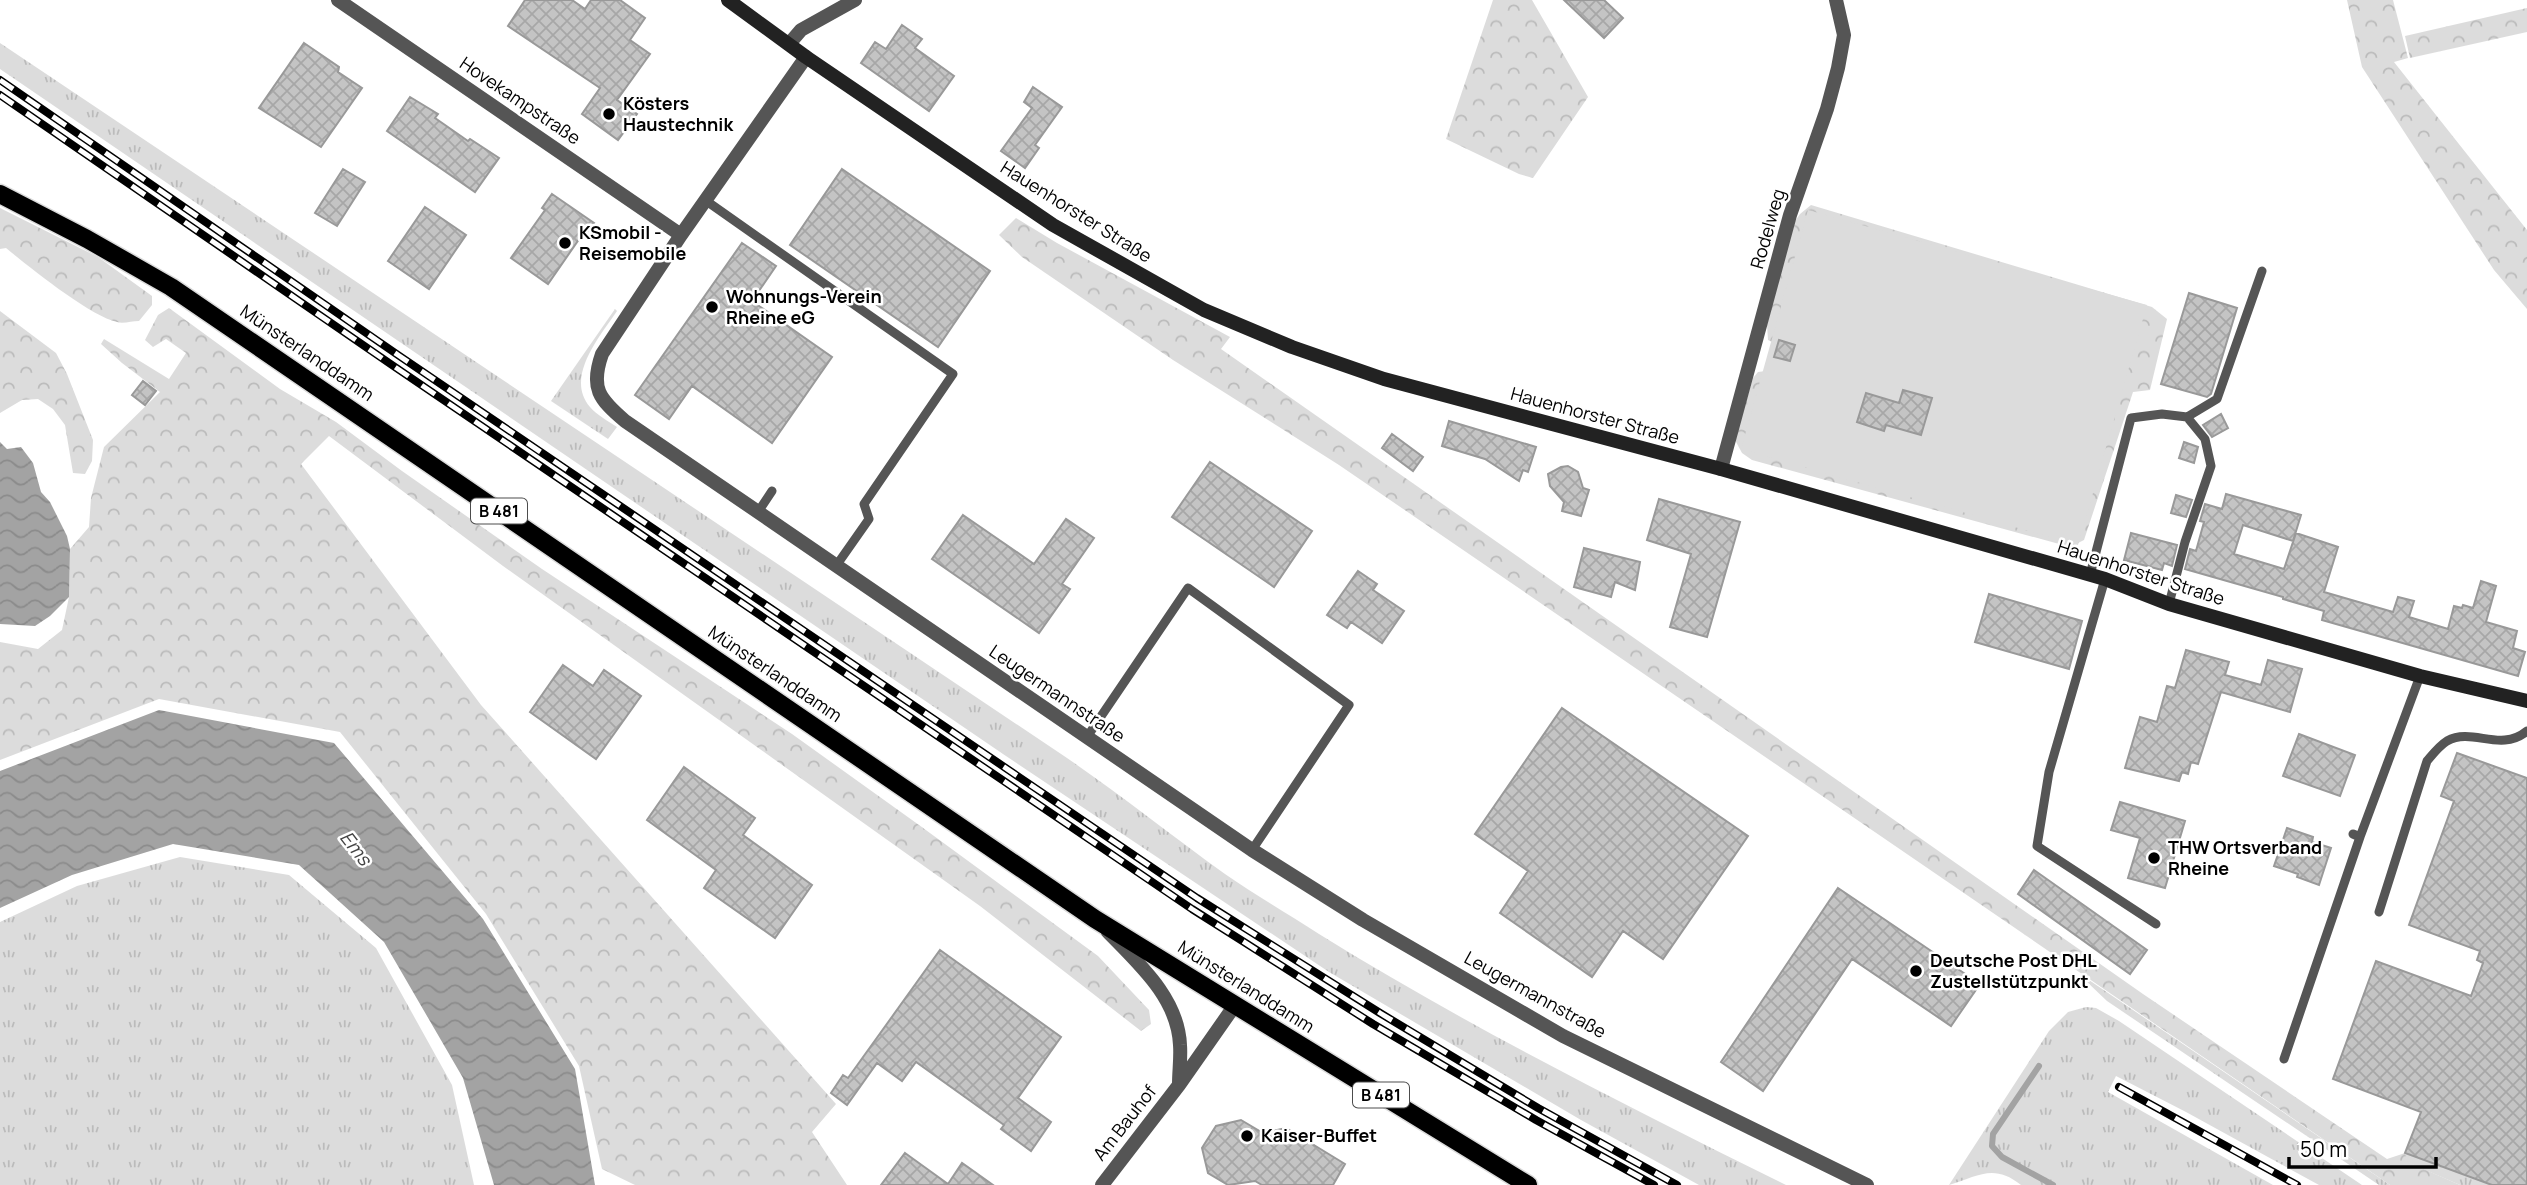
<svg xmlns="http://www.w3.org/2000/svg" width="2527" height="1185" font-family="Manrope,sans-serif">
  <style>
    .grass { fill: url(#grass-tufts) }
    .forest { fill: url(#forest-crowns) }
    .garden { fill: #dcdcdc }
    .water { fill: url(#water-waves) }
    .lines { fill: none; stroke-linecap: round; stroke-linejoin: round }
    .stream { stroke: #a3a3a3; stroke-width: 6 }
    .building { fill: url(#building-cross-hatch); stroke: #999; stroke-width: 2 }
    .primary-casing { stroke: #dbdbdb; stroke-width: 21 }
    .lane { stroke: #555; stroke-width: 9 }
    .street { stroke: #555; stroke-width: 14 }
    .secondary { stroke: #222; stroke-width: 14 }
    .primary { stroke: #000; stroke-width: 18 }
    .rail-casing { stroke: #000; stroke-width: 8 }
    .rail { stroke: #fff; stroke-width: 5; stroke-dasharray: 16; stroke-linecap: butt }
    .poi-dot { fill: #000; stroke: #fff; stroke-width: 2.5 }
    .labels { text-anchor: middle; stroke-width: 5; stroke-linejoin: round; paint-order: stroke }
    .shield { fill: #fff; stroke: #4c4c4c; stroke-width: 2 }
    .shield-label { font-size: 16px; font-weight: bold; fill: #000 }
    .street-label { font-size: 18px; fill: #000; stroke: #fff }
    .poi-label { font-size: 18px; font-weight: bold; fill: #000; stroke: #fff; text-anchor: start }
    .water-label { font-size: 19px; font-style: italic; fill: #444; stroke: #fff }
  </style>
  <defs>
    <pattern id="grass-tufts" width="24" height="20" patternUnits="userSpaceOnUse" patternTransform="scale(1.75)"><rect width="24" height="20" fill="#dcdcdc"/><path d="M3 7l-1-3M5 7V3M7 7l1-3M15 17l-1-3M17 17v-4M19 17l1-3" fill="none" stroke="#bbb"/></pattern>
    <pattern id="forest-crowns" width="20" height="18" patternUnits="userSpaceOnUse" patternTransform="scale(1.75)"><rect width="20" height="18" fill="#dcdcdc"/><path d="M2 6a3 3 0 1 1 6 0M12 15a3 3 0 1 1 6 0" fill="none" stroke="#bbb"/></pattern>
    <pattern id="water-waves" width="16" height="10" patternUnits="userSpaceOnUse" patternTransform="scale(1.75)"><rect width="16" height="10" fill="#a3a3a3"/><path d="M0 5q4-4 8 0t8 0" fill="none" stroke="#8b8b8b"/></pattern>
    <pattern id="building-cross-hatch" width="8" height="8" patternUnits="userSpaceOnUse" patternTransform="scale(1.75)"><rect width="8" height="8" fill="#c4c4c4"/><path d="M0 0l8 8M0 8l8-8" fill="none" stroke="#a7a7a7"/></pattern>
  </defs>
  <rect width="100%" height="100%" fill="#fff"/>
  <path class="grass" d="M0 43 1067 758C1121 795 1172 836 1225 874 1255 895 1288 914 1319 934 1469 1027 1628 1107 1786 1185H1699L1581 1120 1329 972 1003 754 0 69Z
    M615 309 617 311C601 335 564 377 590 407 597 415 608 421 617 427L608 439 551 401Z
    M180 857 289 875 376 948 452 1085 474 1185H0V922L77 886Z
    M2089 980 2390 1185H2379L2107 1001 2087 982Z
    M2086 1007 2096 1008 2119 1021 2362 1185H2319L2186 1112 2116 1076 2108 1092 2273 1185H2021C1994 1163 1978 1176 1949 1185L2049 1031 2068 1012Z
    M2405 1153 2492 1185H2460L2407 1162Z"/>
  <path class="forest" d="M1493 0H1532L1588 97 1533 178 1519 174 1446 139Z
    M2347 0H2393L2408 58 2394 62 2527 230V309L2494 270 2362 67Z
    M2527 8V32L2410 58 2405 36Z
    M1811 205 2152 307 2167 319 2150 390 2133 392 2084 540 2070 547 1752 460 1742 453 1735 440 1753 378 1758 372 1766 371 1774 343 1768 340 1767 325 1793 224 1800 214Z
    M0 208 98 257 152 296V305L139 321C132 321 123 324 117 322 90 316 29 267 6 248L0 249Z
    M1016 218 1057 243 1230 337 1221 349 2143 994 2387 1159 2405 1153 2408 1162 2460 1185H2390L1339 465 1173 360 1022 257 999 235Z
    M169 308 280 389 336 422 402 471 542 569 792 734 919 825 1098 956 1149 1010 1151 1024 1141 1031 980 906 503 566 329 436 301 464 481 705 836 1104 812 1132 847 1185H635L602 1169 579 1066 486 914 340 732 159 699 0 760V642L38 649 62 630 69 597 70 549 89 527 91 498 104 447 160 392 122 363 101 344 104 339 169 379 186 353 166 339 153 347 145 340 158 315Z
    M0 311 56 353 67 374 93 440 92 461 85 474 73 473 65 425 53 409 38 399 22 400 0 413Z"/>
  <path class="garden" d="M1808 210 2147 305 2078 545 1741 449Z"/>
  <path class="water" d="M0 442 7 449 21 447 33 463 41 492 50 502 67 536 70 549 69 597 50 616 35 626 0 624Z
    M159 710 334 743 483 919 575 1069 595 1185H494L463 1078 384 942 299 865 173 844 72 875 0 908V771Z"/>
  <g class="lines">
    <path class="stream" d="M2039 1066 1993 1134 1992 1146 2002 1157 2053 1185"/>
  </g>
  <path class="building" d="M525 0H572L585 9 591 0H620L645 18 630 40 650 54 617 100 637 114 618 140 582 114 600 88 508 26Z
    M1564 0H1604L1623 18 1604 38Z
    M902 25 922 39 915 48 954 76 929 111 861 63 875 42 886 49Z
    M304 43 339 67 338 72 362 88 321 147 259 108Z
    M1033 87 1062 107 1035 145 1039 148 1025 168 1001 151 1032 108 1024 102Z
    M410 97 438 114 435 118 468 141 470 139 499 158 475 192 387 131Z
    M343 169 365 182 337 226 315 213Z
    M842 169 990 271 938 347 790 245Z
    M552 194 594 223 584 236 582 235 548 284 511 258 545 210 542 208Z
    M425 207 466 235 429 289 388 261Z
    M742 243 776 266 752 301 832 357 772 443 692 386 669 419 635 395Z
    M2189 293 2237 308 2211 394 2207 397 2161 384Z
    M1779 340 1795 345 1790 361 1774 357Z
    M143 381 156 391 145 405 132 395Z
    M1903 390 1932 398 1921 435 1886 425 1884 431 1857 422 1866 393 1899 403Z
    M2221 414 2228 428 2212 437 2203 425Z
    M1449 421 1536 447 1528 472 1523 470 1519 481 1485 459 1442 446Z
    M1392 434 1423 457 1413 471 1382 448Z
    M2184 442 2198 447 2194 463 2179 458Z
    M1210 462 1312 531 1274 587 1172 517Z
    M1568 466 1578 472 1583 488 1589 490 1581 516 1562 511 1564 502 1550 486 1548 474 1561 467Z
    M2226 494 2301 515 2293 541 2243 525 2234 554 2284 569 2296 533 2338 547 2324 592 2393 612 2398 597 2414 601 2409 617 2448 629 2454 606 2462 608 2463 605 2473 608 2481 581 2496 586 2486 622 2517 631 2513 648 2525 652 2518 676 2322 620 2324 611 2283 599V597L2185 569 2190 549 2196 551 2204 522 2200 521 2205 504 2222 509Z
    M2176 495 2192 500 2186 517 2171 513Z
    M1659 499 1740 522 1707 637 1670 627 1691 554 1647 540Z
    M963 515 1034 564 1066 519 1094 538 1062 584 1070 589 1039 633 932 559Z
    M2131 533 2177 545 2172 566 2164 563 2162 570 2124 560Z
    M1584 548 1640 562 1635 590 1615 582 1611 597 1574 587Z
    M1358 571 1377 584 1373 590 1404 611 1382 643 1351 622 1347 628 1327 615Z
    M1989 594 2082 621 2069 669 1975 642Z
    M2186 650 2229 662 2225 675 2261 685 2268 660 2302 669 2290 712 2221 692 2198 764 2191 762 2188 774 2182 772 2179 781 2125 768 2140 717 2157 722 2167 686 2175 688Z
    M563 665 593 686 604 670 641 696 596 759 530 712Z
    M1562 708 1748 836 1663 959 1623 931 1592 977 1500 913 1528 871 1475 834Z
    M2299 734 2355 755 2340 796 2283 776Z
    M2457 753 2527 778V1185H2492L2405 1153 2421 1112 2333 1079 2376 961 2471 996 2483 963 2477 960 2480 951 2409 925 2454 801 2441 796Z
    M684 767 755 818 743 835 812 885 775 938 704 888 716 870 647 820Z
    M2120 802 2185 821 2165 888 2128 878 2140 838 2111 830Z
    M2287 828 2313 837 2312 842 2331 848 2319 885 2297 877 2298 874 2274 866Z
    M2034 870 2147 950 2130 974 2018 894Z
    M1838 888 1980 984 1951 1026 1852 959 1763 1091 1721 1062Z
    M940 950 1061 1037 1018 1098 1051 1122 1031 1151 1001 1129 1004 1125 916 1062 902 1081 877 1063 847 1105 831 1093 843 1075 848 1078Z
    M1241 1120 1263 1133 1286 1128 1345 1164 1333 1185H1262L1255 1181 1228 1185 1208 1173 1202 1148 1216 1126Z
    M905 1153 948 1184 962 1163 993 1185H881Z"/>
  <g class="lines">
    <g class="primary-casing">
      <path id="primary" d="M0 194 87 239 171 287 1095 919 1528 1185"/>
    </g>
    <path class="lane" d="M705 200 953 374 864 504 869 519 836 566
      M758 512 772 491
      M2090 575 2131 418 2162 414 2187 417 2217 399 2262 271
      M2105 579 2049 772 2037 846 2156 924
      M2169 604 2185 542 2211 466 2205 439 2187 417
      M1087 737 1188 588 1349 705 1252 850
      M2353 834 2360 837 2420 676
      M2379 912 2427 761C2433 754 2439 746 2447 741 2473 727 2500 753 2527 731
      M2284 1059 2360 837"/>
    <path class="street" d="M338 0 681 235
      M789 44 801 30 855 0
      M806 57 681 235 602 354C590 388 599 399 625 421L1252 850 1363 920 1563 1036 1867 1185
      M1721 469 1790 215 1827 109 1838 68 1844 35 1836 0
      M1108 932C1139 964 1178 998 1180 1045 1181 1058 1179 1071 1179 1084
      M1102 1185 1179 1085 1235 1005"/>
    <path class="secondary" d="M728 0 806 57 1053 225 1204 310 1292 347 1384 379 1721 469 2105 579 2169 604 2420 676 2527 701"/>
    <use href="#primary" class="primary"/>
    <g class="rail-casing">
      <path id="rail" d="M0 80 398 355 1197 898 1380 1013 1538 1108 1677 1185
        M0 95 392 365 1192 909 1373 1024 1536 1120 1654 1185
        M2119 1087 2297 1185"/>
    </g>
    <use href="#rail" class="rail"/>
  </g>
  <g class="poi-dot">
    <circle cx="609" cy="114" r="7"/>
    <circle cx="565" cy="243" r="7"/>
    <circle cx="712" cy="307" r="7"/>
    <circle cx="2154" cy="858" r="7"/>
    <circle cx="1916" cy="971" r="7"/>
    <circle cx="1247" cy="1136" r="7"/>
  </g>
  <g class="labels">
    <g class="shield">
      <rect x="471" y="498.5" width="56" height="25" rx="5"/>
      <rect x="1353" y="1082.5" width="56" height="25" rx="5"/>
    </g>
    <g class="shield-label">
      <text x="499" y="517">B 481</text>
      <text x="1381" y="1101">B 481</text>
    </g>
    <g class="street-label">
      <text transform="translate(520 101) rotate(34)" y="6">Hovekampstraße</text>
      <text transform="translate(1076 212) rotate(32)" y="6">Hauenhorster Straße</text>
      <text transform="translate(1768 229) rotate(-74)" y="6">Rodelweg</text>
      <text transform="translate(307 353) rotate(34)" y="6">Münsterlanddamm</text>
      <text transform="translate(1595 416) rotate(15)" y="6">Hauenhorster Straße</text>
      <text transform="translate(2141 573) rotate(18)" y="6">Hauenhorster Straße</text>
      <text transform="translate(775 674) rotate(34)" y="6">Münsterlanddamm</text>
      <text transform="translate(1057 694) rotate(34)" y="6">Leugermannstraße</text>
      <text transform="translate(1246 987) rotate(32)" y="6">Münsterlanddamm</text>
      <text transform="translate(1535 995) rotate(29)" y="6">Leugermannstraße</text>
      <text transform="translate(1125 1123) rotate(-52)" y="6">Am Bauhof</text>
    </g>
    <g class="poi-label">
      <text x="623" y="110">Kösters<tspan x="623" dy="21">Haustechnik</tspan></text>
      <text x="579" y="239">KSmobil -<tspan x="579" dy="21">Reisemobile</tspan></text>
      <text x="726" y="303">Wohnungs-Verein<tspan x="726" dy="21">Rheine eG</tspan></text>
      <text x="2168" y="854">THW Ortsverband<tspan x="2168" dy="21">Rheine</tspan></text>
      <text x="1930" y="967">Deutsche Post DHL<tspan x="1930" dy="21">Zustellstützpunkt</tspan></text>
      <text x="1261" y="1142">Kaiser-Buffet</text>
    </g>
    <g class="water-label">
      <text transform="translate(356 848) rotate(52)" y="7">Ems</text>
    </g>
  </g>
  <path d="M2289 1157v10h147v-10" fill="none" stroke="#000000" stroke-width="3.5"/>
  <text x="2300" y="1157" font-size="21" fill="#000000" stroke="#ffffff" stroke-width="5" paint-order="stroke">50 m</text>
</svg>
